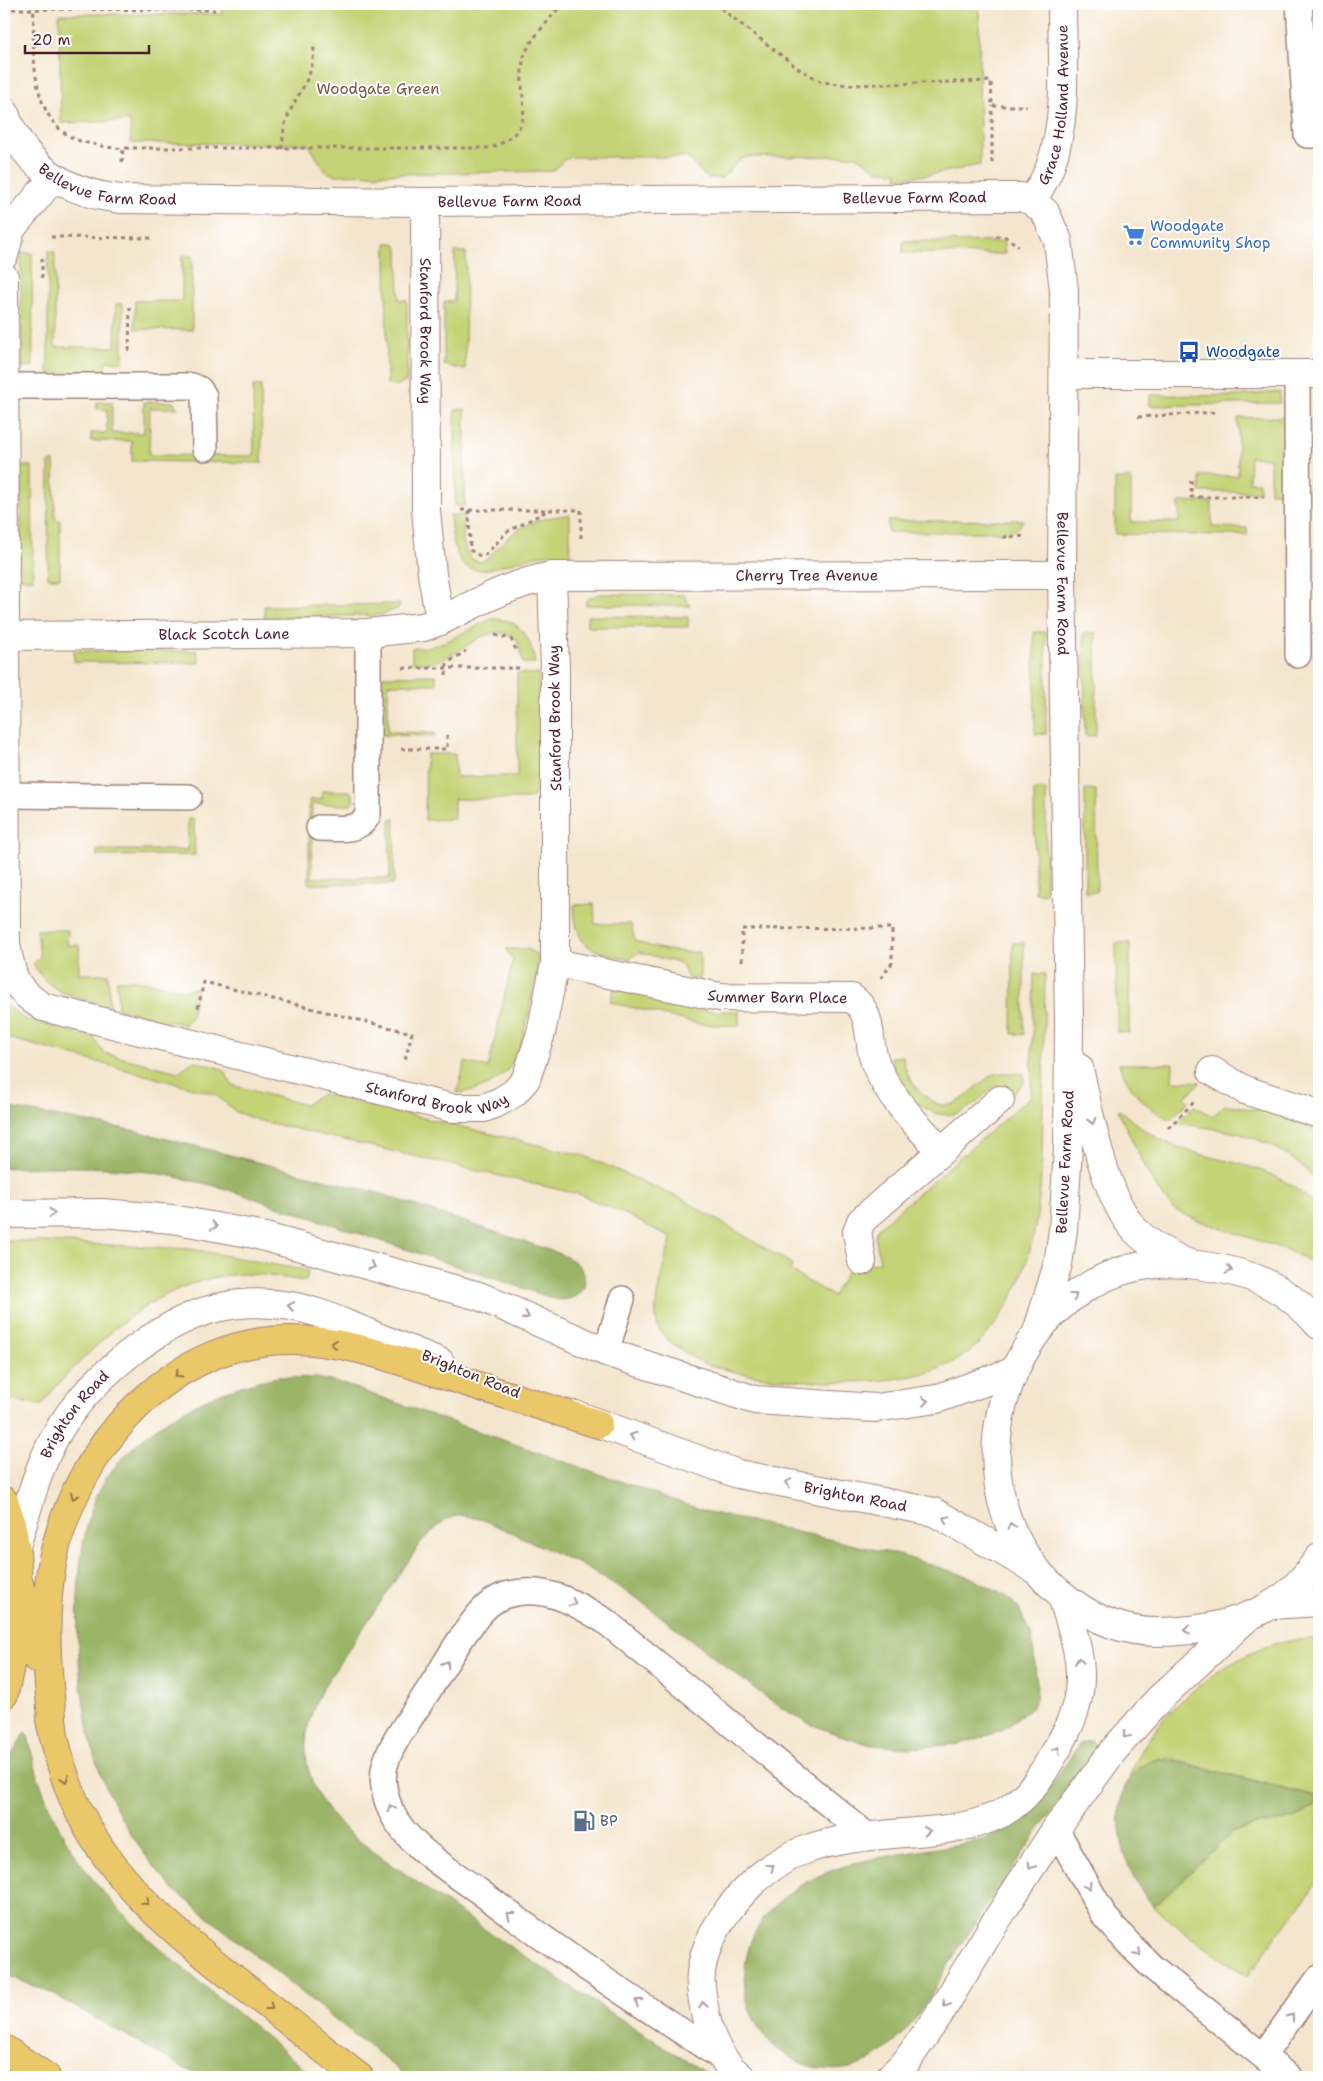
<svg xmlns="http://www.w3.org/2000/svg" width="1323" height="2081" font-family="'Shantell Sans',sans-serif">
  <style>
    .green { fill: #c4d376; stroke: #877950 }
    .forest { fill: #9bb567; stroke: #726a49 }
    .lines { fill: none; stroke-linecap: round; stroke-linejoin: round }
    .service-casing { stroke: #9f827c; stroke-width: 28 }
    .minor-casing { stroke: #9f827c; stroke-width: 30 }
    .tertiary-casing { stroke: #9f827c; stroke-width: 30 }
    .trunk-casing { stroke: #9f827c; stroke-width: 30 }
    .motorway-casing { stroke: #9f827c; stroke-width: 30 }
    .path { stroke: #9f827c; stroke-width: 3; stroke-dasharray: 4 4; stroke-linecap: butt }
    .service { stroke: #fff; stroke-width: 25 }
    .minor { stroke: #fff; stroke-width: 28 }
    .tertiary { stroke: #fff; stroke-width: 28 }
    .trunk { stroke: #eac769; stroke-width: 28 }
    .motorway { stroke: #eac769; stroke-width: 28 }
    .oneway { stroke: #ae9aa0 }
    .oneway2 { stroke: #9a734a }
    .labels { text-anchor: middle; stroke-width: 4; stroke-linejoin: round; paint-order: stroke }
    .park-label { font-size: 15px; fill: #6f5542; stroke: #fff }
    .street-label { font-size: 15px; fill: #4a1f2b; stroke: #fff }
    .shop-label { font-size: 15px; fill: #366cbe; stroke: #fff; text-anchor: start }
    .transit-label { font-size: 15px; fill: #164399; stroke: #fff; text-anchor: start }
    .service-label { font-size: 15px; fill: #4e5e75; stroke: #fff; text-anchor: start }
  </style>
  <rect width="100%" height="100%" fill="#fff"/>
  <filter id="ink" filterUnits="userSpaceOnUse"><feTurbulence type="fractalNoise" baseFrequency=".02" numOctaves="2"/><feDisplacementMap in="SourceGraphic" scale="10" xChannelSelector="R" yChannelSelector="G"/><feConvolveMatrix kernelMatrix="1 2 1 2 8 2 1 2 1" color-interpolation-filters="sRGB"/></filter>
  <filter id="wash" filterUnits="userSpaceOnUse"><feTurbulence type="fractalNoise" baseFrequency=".0096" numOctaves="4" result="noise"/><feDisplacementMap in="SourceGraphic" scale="20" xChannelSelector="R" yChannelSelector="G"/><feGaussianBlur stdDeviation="1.12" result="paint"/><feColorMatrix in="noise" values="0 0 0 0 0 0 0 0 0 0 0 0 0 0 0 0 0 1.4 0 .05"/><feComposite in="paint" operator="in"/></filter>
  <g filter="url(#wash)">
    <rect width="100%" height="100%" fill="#f4e6ce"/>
    <path class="green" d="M223 4H979L980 165 929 175 897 178V172L878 171 857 156 746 157 740 160 722 178H707L687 157H572L563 160 554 171 335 175 326 172 308 144 131 143 130 121 61 123 59 14H222Z
      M903 241 998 242H1004L1005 254 903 253Z
      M386 243H394L398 248 399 300H407V381L398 385H387Z
      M48 251 55 252V347H115L116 304H123V362L106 361 105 374 48 373Z
      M455 252H466L465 370 444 365V302L454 301Z
      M21 253H32L33 366 22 367Z
      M182 256H192V330L135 329V301H182Z
      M253 386H261L262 463 132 461V441H91V433H107V409H97V402H112V433H144V402H173L178 408H150L149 455 254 456Z
      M1280 392V403L1150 406V395L1234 396Z
      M465 409V506H455V410Z
      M1287 417V492H1270V458L1250 457 1249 482H1259V492H1200V476H1238V418Z
      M54 461 55 519 60 520V578H48L49 462Z
      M21 466H32L33 579H21Z
      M1115 479H1131V522H1179V502H1212V527L1247 528V535L1115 534Z
      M450 515H464C464 532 458 557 480 562 491 558 493 552 500 545 519 525 543 516 570 515V555C561 555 552 553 543 555 489 564 455 599 450 515Z
      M1023 520C1019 530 1013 531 1003 532H888V521Z
      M599 594 684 595 690 606 586 605V600Z
      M400 604 399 608 382 615 265 618 264 606Z
      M587 616 688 617V627H587Z
      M492 619C520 618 531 638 535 663H523L518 641C492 618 468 649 443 659 433 664 423 663 412 662V648C441 650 466 629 492 619Z
      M1034 632H1046V734H1035Z
      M1084 633H1096V736H1085Z
      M74 651H197L200 663 74 662Z
      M517 673 539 674 540 791 528 799H454V819L425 820 426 754H455L456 777 517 776Z
      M436 675V684H388V732L435 733V736L382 735V676Z
      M1085 789 1096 790 1097 892H1085Z
      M1034 790H1046V893H1035Z
      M322 791H349L353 794V802L351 805 312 804V878H390V820L395 819 394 884H309V800L322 799Z
      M188 819 194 820 195 855 97 856V850H188Z
      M594 904 595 924H631L635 941C655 949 679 953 700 952V979H688L682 964 639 952 629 960C589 949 576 950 574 905Z
      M37 930H68L67 945H79V974H108L110 1007C80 999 48 994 33 964L40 957Z
      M1024 942V1035L1012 1034 1013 943Z
      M1116 943H1130L1129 1033 1117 1032Z
      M506 949H528L539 956C536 977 532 999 527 1020 517 1064 506 1087 457 1093L465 1062 488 1068 513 960Z
      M1034 974H1045C1044 1016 1044 1059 1043 1101 1042 1167 1043 1236 1013 1295 998 1324 977 1352 946 1366 890 1391 764 1384 706 1364 694 1360 684 1352 675 1345 668 1340 661 1335 658 1327 650 1305 666 1261 671 1238L625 1214 578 1194 257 1120 236 1112 215 1094 4 1037V1003L24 1019 93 1037 104 1053 178 1072 194 1061 223 1069 232 1085 305 1105 322 1094 585 1156 682 1199 792 1264 790 1271 833 1296 849 1268 880 1262 875 1235 877 1229 1031 1096Z
      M117 980H137L184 990 192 989 197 986 191 1017 185 1025 118 1009Z
      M614 988 710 1011H739V1026L699 1024 610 1002Z
      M903 1056C904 1070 911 1083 922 1093 954 1124 968 1088 993 1075 1000 1071 1015 1074 1024 1074V1083L1008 1098 996 1085C986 1093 976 1104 965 1110 929 1129 898 1088 891 1057Z
      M1119 1064H1173L1172 1081 1201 1082 1185 1097 1189 1101 1170 1120C1144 1106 1130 1091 1119 1064Z
      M1229 1105 1273 1113 1319 1130V1181C1306 1170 1293 1158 1279 1150 1248 1131 1212 1129 1177 1123L1194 1106 1213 1116 1223 1106Z
      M1120 1110C1135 1124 1151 1136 1170 1144 1225 1167 1275 1159 1319 1210V1266L1287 1250 1196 1220 1173 1209 1152 1181 1118 1111Z
      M4 1240 191 1249 308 1271 306 1281C287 1279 266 1274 246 1274 184 1275 130 1311 88 1354 72 1370 54 1386 42 1405L10 1401 4 1392Z
      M1319 1639V1797L1167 1758 1140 1766 1129 1778C1150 1717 1214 1664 1274 1644 1289 1640 1304 1639 1319 1639Z
      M1319 1803V1880L1247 1976 1185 1933 1154 1907 1232 1833C1264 1819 1288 1828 1319 1803Z"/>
    <path class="forest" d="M4 1107 132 1130 378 1193 558 1253C566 1257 577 1261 581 1269 593 1289 574 1303 555 1299L223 1188C195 1181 167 1174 139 1171 95 1165 49 1167 4 1168Z
      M278 1377 317 1378 343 1384 708 1512 899 1555 970 1577 1009 1598 1019 1609 1032 1636 1037 1686 1036 1699 1031 1708 1007 1727 992 1734 960 1744 910 1748 872 1745 849 1739 808 1723 785 1710 759 1692 638 1599 588 1568 484 1520 460 1515 445 1520 422 1541 324 1686C304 1721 298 1759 319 1797 339 1833 383 1857 415 1881 512 1950 612 2014 712 2077H407L173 1889C142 1854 118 1818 101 1775 74 1707 64 1541 106 1479 144 1423 213 1389 278 1377Z
      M26 1732 28 1735C49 1852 119 1917 207 1988 243 2018 279 2047 315 2077H200L51 1993 4 1974V1767Z
      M1091 1741 1096 1745 1095 1752C1054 1807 1015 1864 977 1922 967 1936 957 1950 949 1964 928 2000 908 2039 870 2060 840 2077 807 2070 780 2051 756 2033 742 2002 745 1971 747 1940 759 1919 783 1898 831 1859 890 1857 949 1846 967 1843 986 1840 1003 1832 1036 1816 1058 1774 1079 1745L1084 1742Z
      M1160 1758 1319 1797V1803C1287 1829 1265 1818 1232 1833L1154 1907C1146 1896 1136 1885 1131 1872 1115 1833 1109 1771 1160 1758Z"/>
  </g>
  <g filter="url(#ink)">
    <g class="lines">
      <g class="service-casing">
        <path id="service" d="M1299 4 1307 135H1319
          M1297 374 1298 655
          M4 386H192L199 389 204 396 205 448
          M5 795 189 797
          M319 828C337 828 359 833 368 815V633
          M606 1352 622 1299
          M1056 1829 1105 1917 1130 1945 1152 1967 1289 2077
          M1263 2056 1319 1978
          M722 2058C640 2004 559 1951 480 1892 450 1870 407 1846 391 1811 385 1797 381 1780 385 1765 392 1741 411 1718 424 1697 441 1672 455 1645 473 1622 481 1611 493 1599 506 1595 544 1584 574 1602 605 1621L869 1837"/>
      </g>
      <g class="minor-casing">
        <g id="minor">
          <path id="s1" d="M425 202 426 510 432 574 440 621C478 602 510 584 552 576L1062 575"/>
          <path d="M4 255 11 229 53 178"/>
          <path id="s2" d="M4 277 6 943C12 977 13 988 43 1007L452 1108H484L499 1102 514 1093 526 1079 541 1033 555 963V669L552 576"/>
          <path d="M1065 374H1319"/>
          <path id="s3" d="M5 636 368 633 423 627 440 621"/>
          <path id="s4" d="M555 963 720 997 852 998C875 1015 866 1041 876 1065 890 1099 917 1124 941 1151"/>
          <path d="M1212 1071 1245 1090 1319 1114"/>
          <path d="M862 1261 857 1232 861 1221 1000 1100"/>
          <path d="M741 2077C712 2055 705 2021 701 1987 698 1962 712 1933 726 1913 781 1837 842 1839 927 1831 954 1829 987 1824 1010 1808 1032 1793 1044 1771 1057 1749 1092 1689 1082 1657 1061 1594"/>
          <path d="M890 2077 906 2062 940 2013 994 1924 1056 1829 1113 1751 1159 1699 1251 1614"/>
        </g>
      </g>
      <g class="tertiary-casing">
        <g id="tertiary">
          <path id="s5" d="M4 111C23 166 66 193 121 199L425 202 1007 197H1021L1032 201 1045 212 1058 241 1064 290 1062 575 1069 1022 1068 1148 1063 1230 1058 1264 1038 1329"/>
          <path id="s6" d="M1032 201C1038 190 1046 179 1050 167 1069 116 1062 57 1062 4"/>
          <path d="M1079 1068C1089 1112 1104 1197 1135 1230 1150 1245 1168 1254 1187 1263"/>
          <path d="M4 1214 102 1213 138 1216 172 1219 254 1234 479 1296 606 1352 755 1400 876 1408 936 1399 1012 1372"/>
          <path d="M1319 1325C1283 1284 1250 1272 1197 1265 1013 1241 923 1494 1069 1600 1095 1620 1123 1632 1157 1632 1198 1632 1248 1623 1282 1598 1297 1587 1308 1573 1319 1558"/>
          <path id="s7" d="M576 1415 738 1474 934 1512 1034 1569"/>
          <path id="s8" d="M15 1549C28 1509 35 1473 56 1435 86 1382 156 1323 216 1308 241 1302 266 1302 291 1306 314 1310 334 1319 356 1328 384 1340 412 1351 440 1362"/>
          <path d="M1271 1605 1319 1602"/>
        </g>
      </g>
      <g class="trunk-casing">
        <path id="trunk" d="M4 1501C26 1558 18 1635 4 1694
          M18 1579 36 1658
          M50 1720C58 1756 67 1791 85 1823 124 1895 192 1946 255 1995 290 2022 324 2050 359 2077
          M54 1737C48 1679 41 1618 53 1559 76 1449 170 1339 291 1340 344 1340 394 1359 444 1375 495 1391 547 1408 598 1424"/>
      </g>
      <g class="motorway-casing">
        <path id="motorway" d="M4 2049 46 2077"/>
      </g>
      <path class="path" d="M34 4C33 54 27 133 92 144 102 146 113 149 123 148
        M715 4 799 69 822 82 849 85 991 81 992 106H1027
        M4 9 215 10
        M282 149C283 140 283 129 286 121 297 91 314 81 314 45
        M122 162 123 148H491C544 127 514 97 524 57 528 41 552 17 562 4
        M992 163V106
        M996 236H1004L1019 246
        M51 237 154 238
        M42 278V257
        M129 351 130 304
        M1138 417 1217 412
        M1191 480V497H1264
        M461 510H581V538H584
        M469 510 470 550 480 556 485 555 507 532 547 511
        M1003 537 1027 536
        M495 635 511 639 517 652
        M403 668H519
        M446 675 447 663 466 651
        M401 749H447V735
        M742 961V929L892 928V963L881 978
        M198 1008 204 982 412 1033 405 1060
        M1168 1128 1194 1102"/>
      <use href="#service" class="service"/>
      <use href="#minor" class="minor"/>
      <use href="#tertiary" class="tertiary"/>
      <use href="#trunk" class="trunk"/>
      <use href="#motorway" class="motorway"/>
    </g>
    <defs><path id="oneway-chevron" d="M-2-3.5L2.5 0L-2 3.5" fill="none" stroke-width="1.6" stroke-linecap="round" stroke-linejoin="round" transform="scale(1.25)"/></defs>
    <g class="oneway">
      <use href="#oneway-chevron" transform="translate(1092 1121) rotate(76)"/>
      <use href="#oneway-chevron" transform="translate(52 1213)"/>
      <use href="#oneway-chevron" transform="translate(214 1226) rotate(11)"/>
      <use href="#oneway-chevron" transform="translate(372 1266) rotate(16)"/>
      <use href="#oneway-chevron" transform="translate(1229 1270) rotate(12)"/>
      <use href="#oneway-chevron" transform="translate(1074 1296) rotate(-36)"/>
      <use href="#oneway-chevron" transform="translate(291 1306) rotate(-170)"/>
      <use href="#oneway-chevron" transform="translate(526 1316) rotate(24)"/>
      <use href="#oneway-chevron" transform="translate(925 1401) rotate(-8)"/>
      <use href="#oneway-chevron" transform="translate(633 1436) rotate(-161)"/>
      <use href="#oneway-chevron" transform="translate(788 1483) rotate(-169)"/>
      <use href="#oneway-chevron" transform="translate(946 1519) rotate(-151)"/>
      <use href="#oneway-chevron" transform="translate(1011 1526) rotate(-109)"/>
      <use href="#oneway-chevron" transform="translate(573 1603) rotate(27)"/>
      <use href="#oneway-chevron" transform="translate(1187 1630) rotate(173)"/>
      <use href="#oneway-chevron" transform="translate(1079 1661) rotate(-98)"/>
      <use href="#oneway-chevron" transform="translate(446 1664) rotate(-57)"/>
      <use href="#oneway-chevron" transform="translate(1126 1735) rotate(130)"/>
      <use href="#oneway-chevron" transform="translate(1057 1750) rotate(-60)"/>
      <use href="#oneway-chevron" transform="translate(391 1808) rotate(-113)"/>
      <use href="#oneway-chevron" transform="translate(927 1831) rotate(-5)"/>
      <use href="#oneway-chevron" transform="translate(1031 1866) rotate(123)"/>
      <use href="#oneway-chevron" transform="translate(771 1867) rotate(-36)"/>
      <use href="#oneway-chevron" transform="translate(1088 1886) rotate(61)"/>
      <use href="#oneway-chevron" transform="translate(510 1915) rotate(-143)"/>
      <use href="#oneway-chevron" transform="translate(1138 1953) rotate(45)"/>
      <use href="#oneway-chevron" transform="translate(638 2002) rotate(-146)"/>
      <use href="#oneway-chevron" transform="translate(946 2004) rotate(121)"/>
      <use href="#oneway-chevron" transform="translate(703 2005) rotate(-99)"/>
      <use href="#oneway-chevron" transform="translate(1291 2017) rotate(-54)"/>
    </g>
    <g class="oneway2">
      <use href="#oneway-chevron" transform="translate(334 1344) rotate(-173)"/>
      <use href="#oneway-chevron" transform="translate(178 1374) rotate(148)"/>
      <use href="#oneway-chevron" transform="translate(74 1496) rotate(114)"/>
      <use href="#oneway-chevron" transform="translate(65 1779) rotate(71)"/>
      <use href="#oneway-chevron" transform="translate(146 1902) rotate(47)"/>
      <use href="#oneway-chevron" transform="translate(270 2007) rotate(38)"/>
    </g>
  </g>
  <defs>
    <g id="supermarket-bare" transform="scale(1.725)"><path d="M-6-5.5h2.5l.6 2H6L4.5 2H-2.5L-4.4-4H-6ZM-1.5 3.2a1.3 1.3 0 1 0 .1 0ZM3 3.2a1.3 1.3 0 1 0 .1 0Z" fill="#3f7fe0" stroke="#fff" stroke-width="2.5" paint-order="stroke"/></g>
    <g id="bus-bare" transform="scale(1.725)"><path d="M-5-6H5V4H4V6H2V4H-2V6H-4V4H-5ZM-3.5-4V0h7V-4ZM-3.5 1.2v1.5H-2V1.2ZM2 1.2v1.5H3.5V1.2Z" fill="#1a4fb4" stroke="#fff" stroke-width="2.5" paint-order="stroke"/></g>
    <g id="fuel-bare" transform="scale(1.725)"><path d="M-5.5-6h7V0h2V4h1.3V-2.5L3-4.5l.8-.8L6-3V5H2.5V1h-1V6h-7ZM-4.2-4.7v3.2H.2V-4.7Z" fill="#5c6f8a" stroke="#fff" stroke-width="2.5" paint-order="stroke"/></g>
  </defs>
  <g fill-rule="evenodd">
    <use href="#supermarket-bare" x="1134" y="235"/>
    <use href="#bus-bare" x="1189" y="352"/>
    <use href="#fuel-bare" x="584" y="1821"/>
  </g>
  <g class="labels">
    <g class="park-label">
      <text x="378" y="94">Woodgate Green</text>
    </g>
    <g class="street-label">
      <text dy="5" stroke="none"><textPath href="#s6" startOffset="101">Grace Holland Avenue</textPath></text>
      <text dy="5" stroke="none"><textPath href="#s5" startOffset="139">Bellevue Farm Road</textPath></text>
      <text dy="5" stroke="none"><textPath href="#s5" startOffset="949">Bellevue Farm Road</textPath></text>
      <text dy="5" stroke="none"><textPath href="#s5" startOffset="544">Bellevue Farm Road</textPath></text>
      <text dy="5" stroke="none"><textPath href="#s1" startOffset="129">Stanford Brook Way</textPath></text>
      <text dy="5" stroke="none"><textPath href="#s1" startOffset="796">Cherry Tree Avenue</textPath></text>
      <text dy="5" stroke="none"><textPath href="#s5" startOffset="1459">Bellevue Farm Road</textPath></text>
      <text dy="5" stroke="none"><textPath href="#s3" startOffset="219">Black Scotch Lane</textPath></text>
      <text transform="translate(555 718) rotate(-91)" y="5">Stanford Brook Way</text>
      <text dy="5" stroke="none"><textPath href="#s4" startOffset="226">Summer Barn Place</textPath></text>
      <text dy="5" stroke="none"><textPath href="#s2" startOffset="1149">Stanford Brook Way</textPath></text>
      <text transform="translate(1065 1162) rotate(-87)" y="5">Bellevue Farm Road</text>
      <text transform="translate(471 1374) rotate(22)" y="5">Brighton Road</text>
      <text dy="5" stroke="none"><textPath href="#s8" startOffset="149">Brighton Road</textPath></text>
      <text dy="5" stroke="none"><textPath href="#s7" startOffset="292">Brighton Road</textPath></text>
    </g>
    <g class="shop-label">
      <text x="1150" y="231">Woodgate<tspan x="1150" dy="17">Community Shop</tspan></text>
    </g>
    <g class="transit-label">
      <text x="1206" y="357">Woodgate</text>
    </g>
    <g class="service-label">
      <text x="600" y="1826">BP</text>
    </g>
  </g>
  <rect width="1323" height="2081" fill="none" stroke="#fff" stroke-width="20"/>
  <path d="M25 45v8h124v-8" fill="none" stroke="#4a1f2b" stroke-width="2.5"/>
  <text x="32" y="45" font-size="15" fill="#4a1f2b" stroke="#ffffff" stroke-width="4" paint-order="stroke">20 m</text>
</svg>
